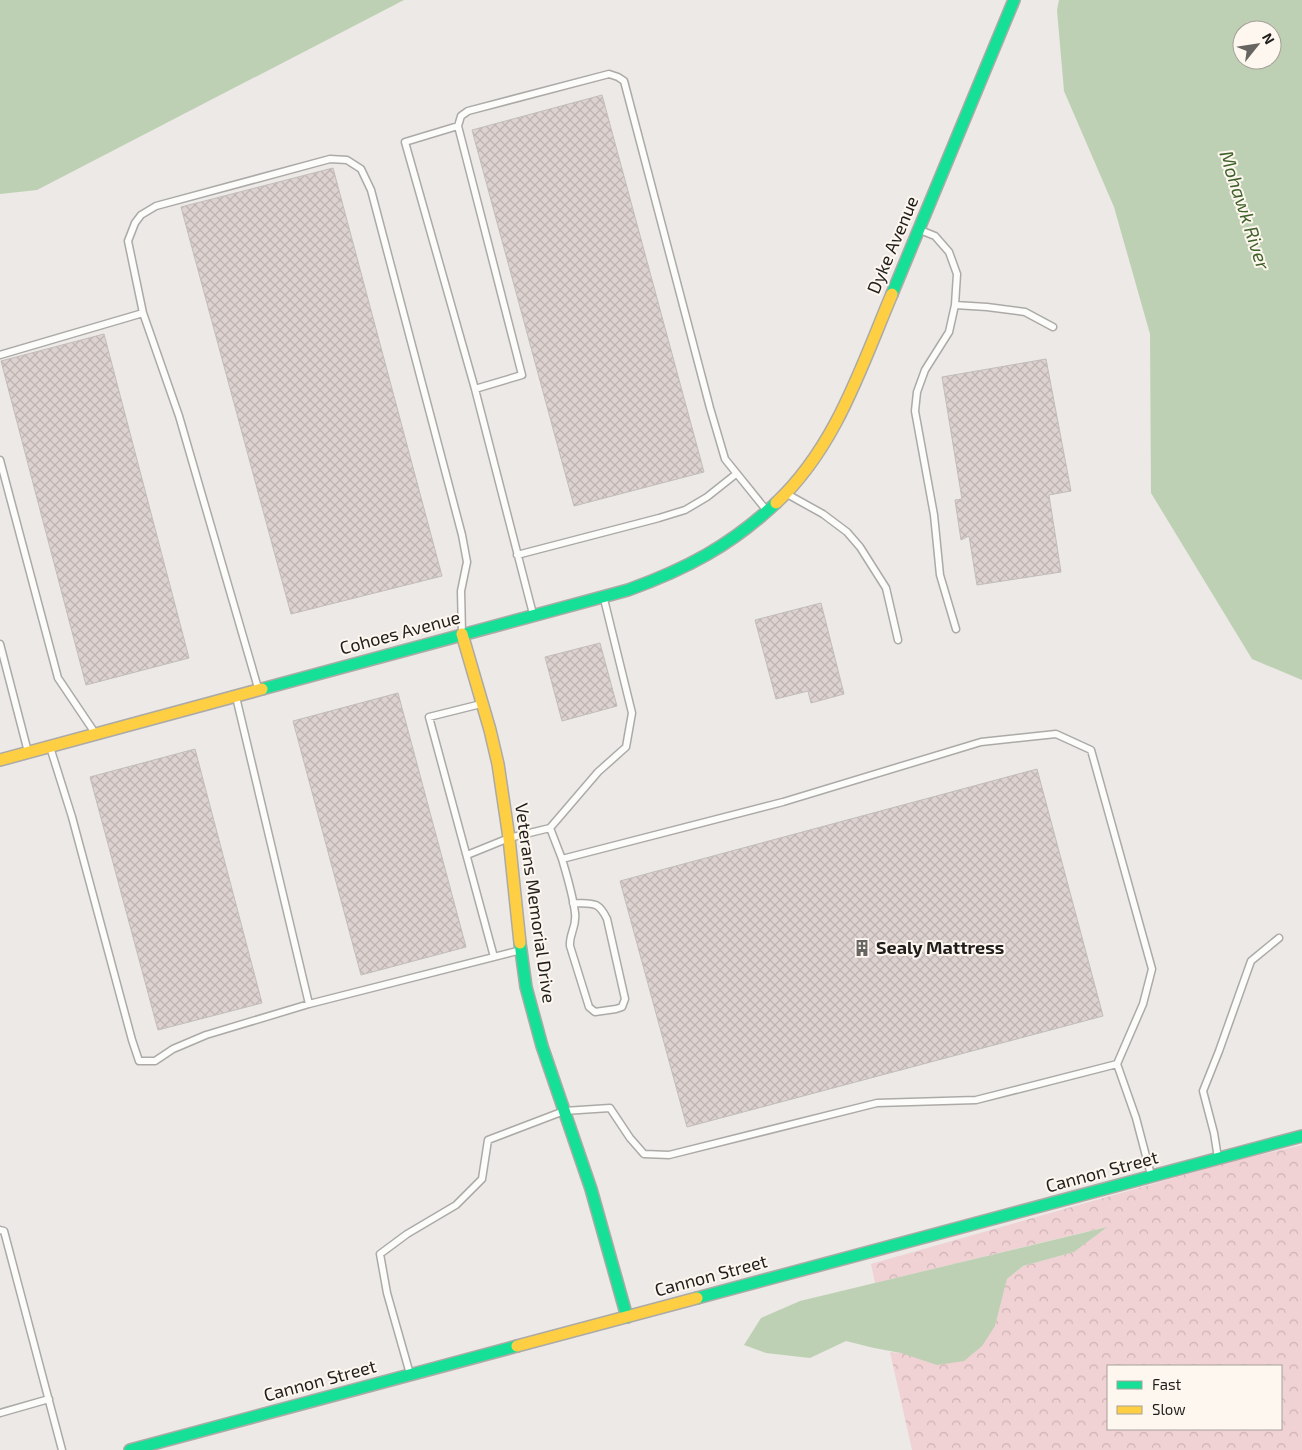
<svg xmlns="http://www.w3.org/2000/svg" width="1302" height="1450" font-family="'Exo 2',sans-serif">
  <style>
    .forest { fill: url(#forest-crowns); fill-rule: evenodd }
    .water { fill: #bed0b3; fill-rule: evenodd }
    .building { fill: url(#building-cross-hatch); stroke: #c1bdbb }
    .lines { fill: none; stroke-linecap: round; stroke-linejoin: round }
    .lane-casing { stroke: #acaaa7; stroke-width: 9 }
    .fast-casing { stroke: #acaaa7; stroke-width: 14 }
    .slow-casing { stroke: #acaaa7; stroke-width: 14 }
    .lane { stroke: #fcfcfb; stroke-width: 6 }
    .fast { stroke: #16e098; stroke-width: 11 }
    .slow { stroke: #ffcf43; stroke-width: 11 }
    .labels { text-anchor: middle; stroke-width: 4; stroke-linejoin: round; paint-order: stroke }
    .street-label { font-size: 18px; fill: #201e1b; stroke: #fef7ef }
    .poi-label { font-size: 18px; font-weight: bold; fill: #201e1b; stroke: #fef7ef; text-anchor: start }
    .water-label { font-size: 19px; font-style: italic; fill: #3e612a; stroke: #fef7ef }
  </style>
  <defs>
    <pattern id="forest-crowns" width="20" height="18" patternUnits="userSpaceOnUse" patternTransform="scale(1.25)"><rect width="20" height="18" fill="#f0d1d4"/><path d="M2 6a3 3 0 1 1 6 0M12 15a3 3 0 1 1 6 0" fill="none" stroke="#ceb3b5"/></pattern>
    <pattern id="building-cross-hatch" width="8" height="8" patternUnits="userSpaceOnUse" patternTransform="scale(1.25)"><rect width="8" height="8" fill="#ddd2cf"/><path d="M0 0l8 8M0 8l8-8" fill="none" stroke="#bdb4b1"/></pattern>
  </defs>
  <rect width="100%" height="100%" fill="#ece9e6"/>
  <path class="forest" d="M1302 1145V1450H912L890 1352 901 1353 995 1326 1007 1279 1023 1266 1074 1252 1106 1227 875 1283 871 1264 1234 1161ZM1108 1366H1281V1429H1108Z"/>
  <path class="water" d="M0 0H404L37 190 0 194Z
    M1059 0H1302V680L1252 659 1151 493 1150 334 1114 207 1064 91 1057 10ZM1242 30H1272V60H1242Z
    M1107 1227 1074 1252 1023 1266 1007 1279 995 1326 982 1346 964 1361 937 1365 901 1353 874 1348 846 1341 810 1358 766 1353 744 1345 761 1318 800 1301Z"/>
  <path class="building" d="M602 95 704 472 574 506 472 130Z
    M333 168 442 576 291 614 181 207Z
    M104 334 189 658 86 685 1 361Z
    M1046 359 1071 491 1049 495 1061 572 977 585 969 536 961 540 955 500 962 499 942 377Z
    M821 603 844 694 811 703 808 691 776 699 755 620Z
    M600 643 617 706 562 721 545 657Z
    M398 693 466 947 361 975 293 721Z
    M195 749 262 1003 158 1030 90 777Z
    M1037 769 1103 1016 687 1127 620 881Z"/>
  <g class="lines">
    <g class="lane-casing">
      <path id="lane" d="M458 126 405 142 475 389
        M920 230 935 236 949 252 957 274 955 305 949 332 925 370 917 392 915 411 934 515 940 575 956 629
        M955 305 987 307 1025 312 1053 327
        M143 313 179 416 258 688
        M0 355 143 313 128 241 135 223 141 215 156 206 330 159 347 160 361 169 371 190 462 535 467 562 461 591 462 633
        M0 460 58 678 95 733
        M787 494 823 514 847 532 860 547 886 588 898 640
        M517 555 659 518 685 510 707 497 736 474
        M533 614 475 389 522 375 458 126 461 116 468 111 609 74 618 77 624 81 710 408 725 459 767 511
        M0 644 28 752
        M236 697 309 1004
        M481 704 429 717 494 957
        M50 747 72 817 132 1040 139 1061H155L173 1049 206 1035 309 1004 521 950
        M550 828 598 772 626 747 632 713 604 599
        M467 855 509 838 550 828 562 859 783 802 981 742 1056 734 1091 750 1152 969 1143 1004 1117 1064
        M562 859C567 876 573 895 575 913 577 927 569 933 570 946L589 1007 595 1012 616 1009 622 1007 625 999 607 919C598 900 592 904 573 903
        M1218 1158 1214 1133 1203 1091 1219 1051 1251 961 1279 938
        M0 1230 4 1231 62 1450
        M410 1374 387 1293 380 1254 407 1234 456 1205 482 1179 488 1140 564 1111 610 1108 630 1138 644 1154 669 1155 877 1103 976 1100 1117 1064 1136 1118 1151 1175
        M0 1413 49 1399"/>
    </g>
    <g class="fast-casing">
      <path id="fast" d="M892 294 1014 0
        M262 689 628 590C686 569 730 546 776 503
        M520 943 526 987 542 1046 591 1189 627 1317
        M697 1298 1302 1136
        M130 1450 517 1346"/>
    </g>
    <g class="slow-casing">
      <path id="slow" d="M776 503C836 447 861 367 892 294
        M462 634 490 730 498 764 509 838 520 943
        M0 760 262 689
        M517 1346 697 1298"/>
    </g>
    <use href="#lane" class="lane"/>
    <use href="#fast" class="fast"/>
    <use href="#slow" class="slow"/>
  </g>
  <defs>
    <g id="building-bare" transform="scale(1.35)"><path d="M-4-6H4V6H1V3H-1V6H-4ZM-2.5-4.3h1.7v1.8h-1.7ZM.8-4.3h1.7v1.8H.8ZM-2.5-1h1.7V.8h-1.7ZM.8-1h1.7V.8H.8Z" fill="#676562" stroke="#fef7ef" stroke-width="2.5" paint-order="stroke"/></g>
  </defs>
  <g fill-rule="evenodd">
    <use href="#building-bare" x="862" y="948"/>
  </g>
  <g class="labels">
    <g class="street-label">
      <text transform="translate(893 245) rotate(-67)" y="6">Dyke Avenue</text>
      <text transform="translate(400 633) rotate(-15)" y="6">Cohoes Avenue</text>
      <text transform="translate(535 903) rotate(82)" y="6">Veterans Memorial Drive</text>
      <text transform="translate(1102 1172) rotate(-15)" y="6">Cannon Street</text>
      <text transform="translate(711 1276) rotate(-15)" y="6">Cannon Street</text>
      <text transform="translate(320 1381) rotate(-15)" y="6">Cannon Street</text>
    </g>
    <g class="poi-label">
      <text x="876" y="954">Sealy Mattress</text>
    </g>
    <g class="water-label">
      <text transform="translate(1245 210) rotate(72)" y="7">Mohawk River</text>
    </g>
  </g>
  <rect x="1107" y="1365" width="175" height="65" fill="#fef7ef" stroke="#a5a09a"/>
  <rect x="1117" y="1381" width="25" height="8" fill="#16e098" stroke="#a5a09a"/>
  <text x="1152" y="1390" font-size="15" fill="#201e1b">Fast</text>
  <rect x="1117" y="1406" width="25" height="8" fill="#ffcf43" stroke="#a5a09a"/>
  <text x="1152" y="1415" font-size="15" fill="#201e1b">Slow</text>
  <g transform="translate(1257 45) rotate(60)"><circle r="24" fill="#fef7ef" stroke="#a5a09a"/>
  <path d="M0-4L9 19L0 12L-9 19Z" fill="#676562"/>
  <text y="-8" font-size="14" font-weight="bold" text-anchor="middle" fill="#201e1b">N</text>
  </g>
</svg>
